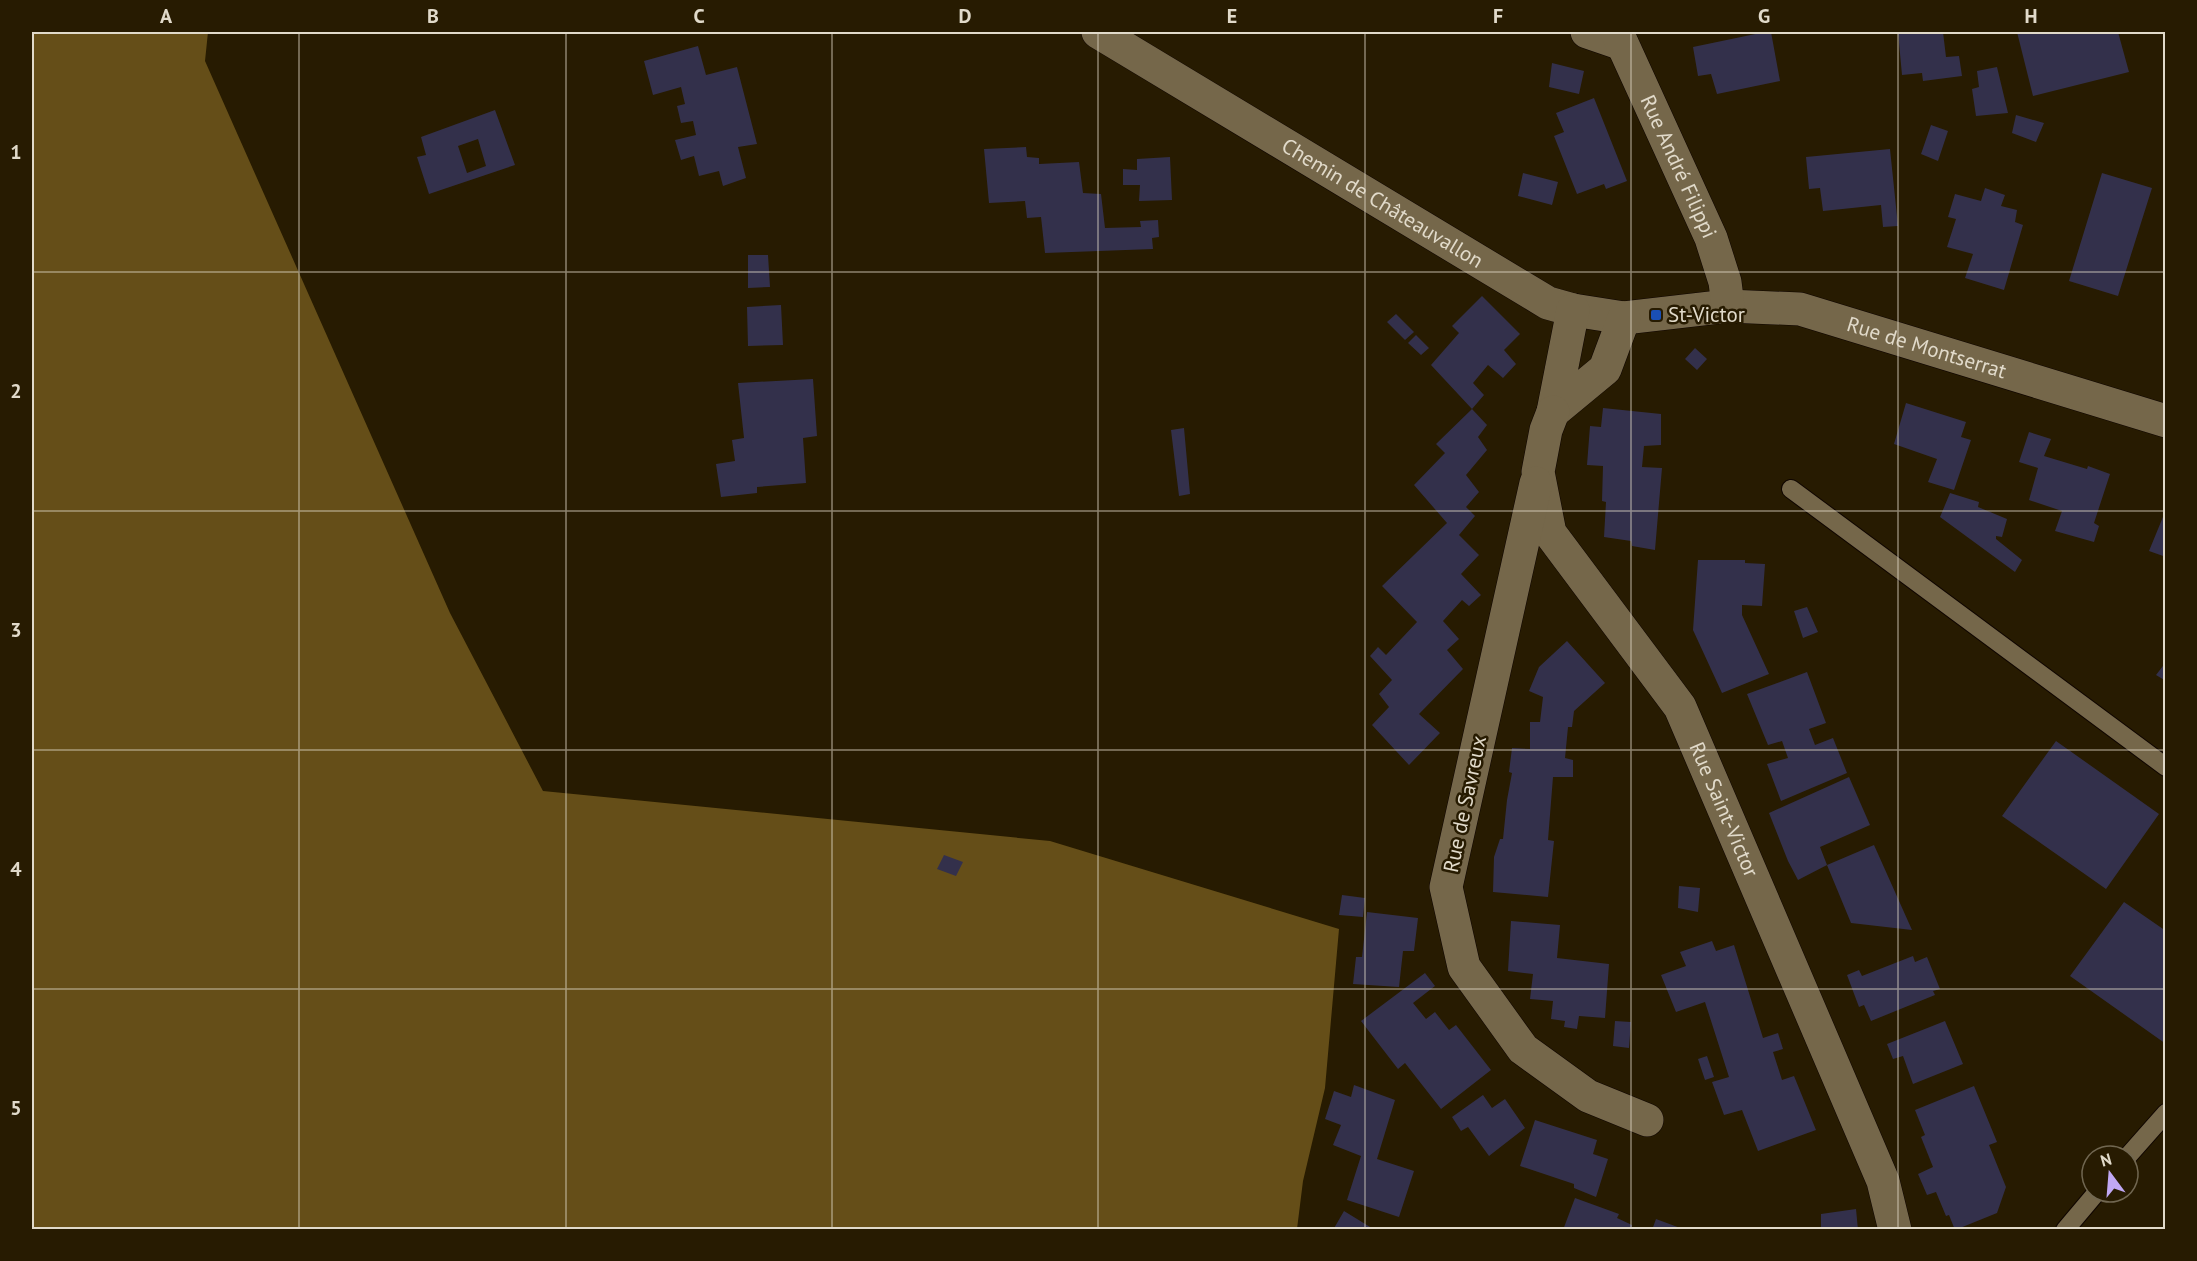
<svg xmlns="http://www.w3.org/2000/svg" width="2197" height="1261" font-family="'PT Sans',sans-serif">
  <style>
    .forest { fill: #654e18 }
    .building { fill: #33304b; fill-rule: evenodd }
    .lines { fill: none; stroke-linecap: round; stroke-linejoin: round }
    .service-casing { stroke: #0f0500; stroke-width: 20 }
    .minor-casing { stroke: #0f0500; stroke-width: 34 }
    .service { stroke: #75674a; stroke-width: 18 }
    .minor { stroke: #75674a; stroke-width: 33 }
    .grid { fill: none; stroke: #e1daca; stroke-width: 1.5; stroke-opacity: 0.55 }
    .transit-dot { fill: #1a4fb4; stroke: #271b01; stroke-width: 2 }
    .labels { text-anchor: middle; stroke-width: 5; stroke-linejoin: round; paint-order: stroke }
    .street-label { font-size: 21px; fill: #e1daca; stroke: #271b01 }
    .poi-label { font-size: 21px; fill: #e1daca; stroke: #271b01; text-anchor: start }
    .neatline { fill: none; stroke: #e1daca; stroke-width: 2 }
    .grid-label { font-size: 20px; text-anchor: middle; font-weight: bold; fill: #e1daca }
  </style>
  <rect width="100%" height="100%" fill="#271b01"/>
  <path class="forest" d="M32 32H208L205 61 450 613 543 791 1050 841 1339 929 1325 1088 1303 1181 1297 1229H32Z"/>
  <path class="building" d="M1765 32H1771L1780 81 1717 94 1711 74 1698 76 1693 47Z
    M1898 32H1943L1946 57 1959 56 1962 76 1923 81 1922 73 1902 75Z
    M2017 32H2118L2129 72 2033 96Z
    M698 46 706 75 737 67 757 144 738 147 746 178 723 186 719 171 699 176 694 156 681 160 675 140 696 135 693 121 681 123 677 106 685 104 681 87 653 95 644 61Z
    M1552 63 1584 71 1579 94 1549 87Z
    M1997 67 2008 113 1976 116 1972 89 1979 87 1977 71Z
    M1594 98 1627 181 1606 189 1604 184 1577 194 1554 136 1564 132 1556 113Z
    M495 110 515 165 429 194 417 157 426 155 421 137ZM478 139 486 166 467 173 458 146Z
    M2016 115 2044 123 2036 142 2012 133Z
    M1931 125 1948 131 1938 161 1921 154Z
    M1026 147 1027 157 1039 158V164L1079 162 1083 193 1101 194 1105 228 1141 227 1140 221 1158 220 1159 237 1152 238 1153 249 1045 253 1041 217 1027 218 1025 201 989 203 984 149Z
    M1890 149 1898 226 1883 227 1881 205 1823 211 1820 188 1809 189 1806 157Z
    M1170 157 1172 200 1139 201 1140 185H1123V169L1137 170V159Z
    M1523 173 1558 182 1552 205 1518 196Z
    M2102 173 2152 188 2118 296 2069 281Z
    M1985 188 2005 195 2001 206 2017 210 2015 222 2023 225 2004 290 1965 278 1973 254 1947 247 1956 219 1948 217 1955 194 1981 201Z
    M748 255H768L770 287 748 288Z
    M1482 296 1520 334 1504 350 1516 364 1503 378 1488 365 1473 383 1484 395 1472 409 1431 365 1459 333 1452 326Z
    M781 305 783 345 748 346 747 307Z
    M1396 314 1414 332 1405 340 1387 322Z
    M1416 335 1429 348 1421 355 1408 343Z
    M1695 348 1707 359 1697 370 1685 359Z
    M813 379 817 436 803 438 806 483 757 487V493L721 497 716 464 735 461 732 440 744 438 738 383Z
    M1906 403 1966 422 1961 437 1971 440 1954 490 1928 482 1937 459 1894 444Z
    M1603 408 1661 414V445L1644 446 1642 467 1662 468 1655 550 1632 546 1631 541 1604 537 1606 502 1602 501 1603 466 1587 465 1590 426 1601 427Z
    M1472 409 1487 425 1478 437 1487 450 1466 475 1479 492 1466 507 1475 516 1459 535 1479 555 1461 574 1481 595 1469 606 1462 600 1443 621 1459 639 1447 650 1463 669 1419 714 1440 733 1409 765 1372 725 1389 707 1379 694 1392 680 1370 656 1378 647 1386 655 1417 622 1382 586 1447 523 1414 485 1445 453 1436 444Z
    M1184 428 1190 494 1179 496 1171 430Z
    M2029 432 2051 439 2044 456 2087 469 2088 466 2110 474 2094 523 2099 526 2094 542 2055 531 2062 511 2029 500 2038 468 2019 462Z
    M1950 493 1979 502 1978 507 2007 519 2002 537 1996 536V539L2022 560 2015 572 1940 517Z
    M2165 512H2166V557L2149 551Z
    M1698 560H1745V563L1765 564 1762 606 1742 605V615L1769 674 1722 693 1693 630Z
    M1807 607 1818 632 1803 638 1794 611Z
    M1567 641 1605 683 1574 711 1572 727H1568L1565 758 1573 760V777H1553L1548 840 1554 841 1548 897 1493 892 1494 857 1500 839H1503L1507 800 1512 773 1509 772 1512 748 1530 749V722H1540L1543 697 1529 691 1539 667Z
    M2166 662V681L2156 675Z
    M1807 672 1826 723 1809 729 1815 745 1833 738 1847 773 1781 801 1767 764 1788 758 1782 741 1768 745 1747 694Z
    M2056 741 2159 814 2106 889 2002 816Z
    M1849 777 1870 825 1820 847 1827 865 1798 880 1788 861 1769 813Z
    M1874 845 1912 930 1851 923 1827 865Z
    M944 855 963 862 956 876 937 869Z
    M1679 886 1700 888 1698 912 1678 908Z
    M1342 895 1365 898 1363 917 1339 915Z
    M2124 902 2166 931V1044L2070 976Z
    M1367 912 1418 918 1414 951H1403L1399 987 1353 984 1356 957H1362Z
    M1511 921 1560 925 1557 958 1609 964 1605 1018 1579 1016 1577 1029 1564 1027 1565 1021 1551 1019 1553 1001 1530 999 1533 974 1508 971Z
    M1712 941 1716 951 1734 945 1763 1038 1778 1033 1783 1049 1773 1052 1782 1080 1794 1076 1816 1130 1758 1151 1742 1110 1724 1115 1712 1082 1729 1077 1705 1002 1676 1012 1661 975 1686 966 1680 952Z
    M1913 956 1915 962 1927 957 1940 989 1933 991 1935 995 1871 1021 1864 1005 1859 1007 1847 975 1859 970 1862 976Z
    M1425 973 1435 986 1413 1003 1426 1019 1435 1012 1449 1030 1456 1025 1491 1070 1441 1109 1405 1063 1398 1069 1361 1021Z
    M1615 1021 1631 1022 1629 1048 1613 1046Z
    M1945 1021 1963 1064 1913 1084 1903 1056 1893 1059 1887 1044Z
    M1707 1056 1714 1077 1705 1080 1698 1059Z
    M1354 1085 1395 1100 1377 1159 1414 1171 1399 1217 1347 1200 1361 1156 1333 1145 1341 1125 1325 1119 1334 1091 1351 1097Z
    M1974 1086 1997 1142 1989 1145 2006 1187 1997 1213 1955 1230 1949 1215 1946 1216 1936 1192 1927 1195 1918 1174 1933 1167 1921 1137 1925 1135 1915 1110Z
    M1483 1095 1492 1108 1505 1099 1525 1128 1489 1156 1468 1127 1461 1131 1452 1117Z
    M1535 1120 1597 1140 1593 1154 1608 1159 1596 1197 1574 1188V1184L1520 1166Z
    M1575 1198 1619 1214 1617 1218 1632 1225V1230H1563Z
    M1856 1209 1858 1230H1821V1214Z
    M1344 1211 1375 1230H1333Z
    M1656 1219 1683 1229V1230H1652Z"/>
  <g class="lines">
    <g class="service-casing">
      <path id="service" d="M1791 489 2166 767
        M2128 1156 2166 1113
        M2065 1230 2097 1192"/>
    </g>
    <g class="minor-casing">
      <g id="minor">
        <path id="s1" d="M1098 32 1548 303 1573 310 1624 318 1728 306 1800 309 2166 421"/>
        <path d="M1587 32 1622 44"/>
        <path id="s2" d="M1617 32 1711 238 1725 282 1728 306"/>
        <path d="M1573 310 1553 412 1605 369 1624 318"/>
        <path id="s3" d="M1553 412 1546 430 1538 472 1550 533 1680 707 1883 1181 1895 1230"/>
        <path d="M1536 483 1446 887 1464 967 1523 1049 1588 1096 1647 1120"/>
      </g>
    </g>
    <use href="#service" class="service"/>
    <use href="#minor" class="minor"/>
  </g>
  <path class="grid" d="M299 32V1230M566 32V1230M832 32V1230M1098 32V1230M1365 32V1230M1631 32V1230M1898 32V1230M32 272H2166M32 511H2166M32 750H2166M32 989H2166"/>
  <rect class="transit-dot" x="1650" y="309" width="12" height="12" rx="3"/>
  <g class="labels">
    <g class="street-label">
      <text dy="7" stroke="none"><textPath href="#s2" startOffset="148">Rue André Filippi</textPath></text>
      <text dy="7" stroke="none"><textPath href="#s1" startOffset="332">Chemin de Châteauvallon</textPath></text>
      <text dy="7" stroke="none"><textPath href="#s1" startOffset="912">Rue de Montserrat</textPath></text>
      <text transform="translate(1465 804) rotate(-78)" y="7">Rue de Savreux</text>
      <text dy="7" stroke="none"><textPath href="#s3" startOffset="453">Rue Saint-Victor</textPath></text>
    </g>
    <g class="poi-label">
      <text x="1668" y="322">St-Victor</text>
    </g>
  </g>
  <rect width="2197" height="1261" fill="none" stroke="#271b01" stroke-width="66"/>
  <g transform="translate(2110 1174) rotate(344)"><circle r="28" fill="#271b01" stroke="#716751" stroke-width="1.5"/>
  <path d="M0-4.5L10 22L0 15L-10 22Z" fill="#c0a8f4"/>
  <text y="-9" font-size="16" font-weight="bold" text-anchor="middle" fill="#e1daca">N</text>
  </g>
  <rect x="33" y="33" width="2131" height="1195" class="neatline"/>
  <g class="grid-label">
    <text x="166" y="23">A</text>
    <text x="433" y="23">B</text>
    <text x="699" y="23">C</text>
    <text x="965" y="23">D</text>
    <text x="1232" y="23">E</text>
    <text x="1498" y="23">F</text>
    <text x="1764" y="23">G</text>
    <text x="2031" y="23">H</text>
    <text x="16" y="159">1</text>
    <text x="16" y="398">2</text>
    <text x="16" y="637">3</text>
    <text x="16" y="876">4</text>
    <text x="16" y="1115">5</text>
  </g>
</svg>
